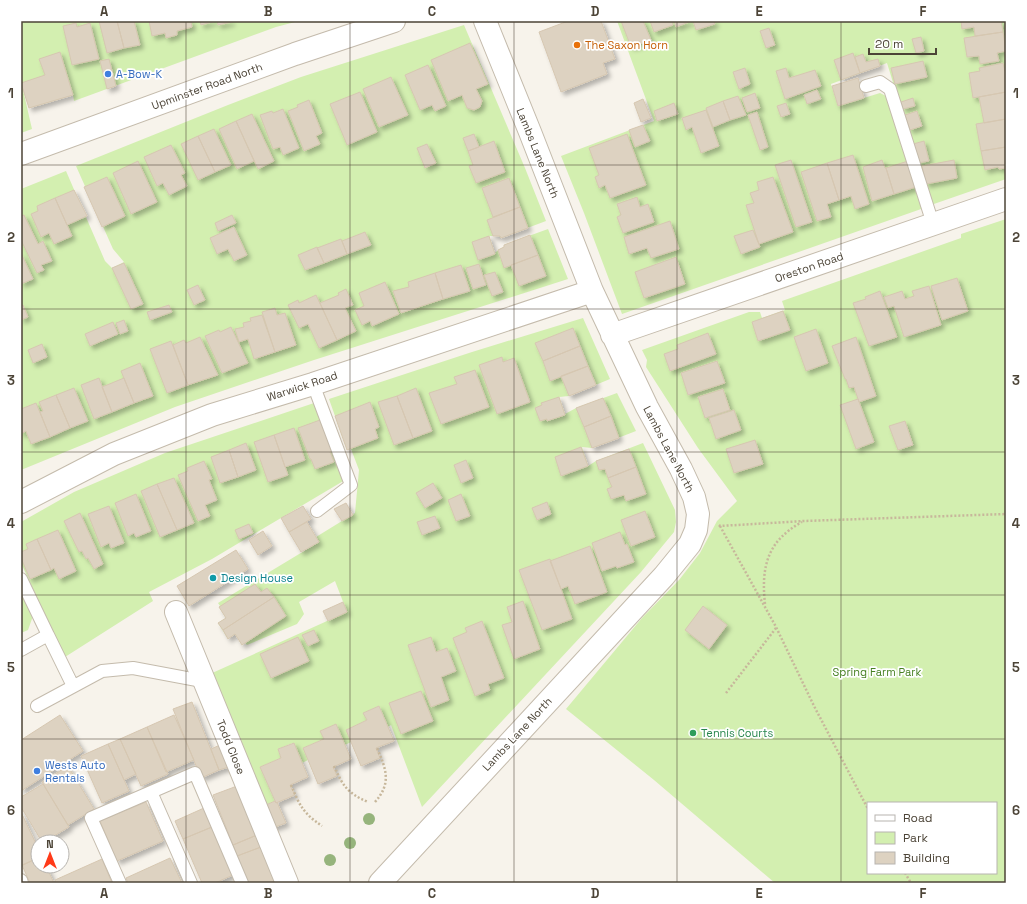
<svg xmlns="http://www.w3.org/2000/svg" width="1027" height="904" font-family="'Space Grotesk',sans-serif">
  <style>
    .green { fill: #d3efb0; fill-rule: evenodd }
    .building { fill: #ddd2c1; stroke: #d6c7b1; filter: url(#shadow) }
    .lines { fill: none; stroke-linecap: round; stroke-linejoin: round }
    .service-casing { stroke: #c4bbac; stroke-width: 14 }
    .minor-casing { stroke: #c4bbac; stroke-width: 24 }
    .tertiary-casing { stroke: #c4bbac; stroke-width: 24 }
    .path { stroke: #c7b79b; stroke-width: 2.5; stroke-dasharray: 2 2; stroke-linecap: butt }
    .service { stroke: #fff; stroke-width: 12 }
    .minor { stroke: #fff; stroke-width: 22 }
    .tertiary { stroke: #fff; stroke-width: 22 }
    .tree { fill: #96b47c }
    .grid { fill: none; stroke: #4c4437; stroke-width: 1; stroke-opacity: 0.55 }
    .food-dot { fill: #e8710a; stroke: #fff; stroke-width: 1.5 }
    .shop-dot { fill: #3f7fe0; stroke: #fff; stroke-width: 1.5 }
    .culture-dot { fill: #0f9aa8; stroke: #fff; stroke-width: 1.5 }
    .leisure-dot { fill: #2e9e5b; stroke: #fff; stroke-width: 1.5 }
    .labels { text-anchor: middle; stroke-width: 3.5; stroke-linejoin: round; paint-order: stroke }
    .food-label { font-size: 11px; fill: #c56008; stroke: #fff; text-anchor: start }
    .shop-label { font-size: 11px; fill: #366cbe; stroke: #fff; text-anchor: start }
    .street-label { font-size: 11px; fill: #4c4437; stroke: #fff }
    .culture-label { font-size: 11px; fill: #0d838f; stroke: #fff; text-anchor: start }
    .park-label { font-size: 11px; fill: #468021; stroke: #fff }
    .leisure-label { font-size: 11px; fill: #27864d; stroke: #fff; text-anchor: start }
    .neatline { fill: none; stroke: #4c4437; stroke-width: 1.5 }
    .grid-label { font-size: 13px; text-anchor: middle; font-weight: bold; fill: #4c4437 }
  </style>
  <defs>
    <filter id="shadow"><feDropShadow dx="3.5" dy="3.5" stdDeviation="2" flood-color="#0004"/></filter>
  </defs>
  <rect width="100%" height="100%" fill="#f7f3eb"/>
  <path class="green" d="M21 21H299L276 27 74 101 73 95 29 108 23 90 32 129 21 133Z
    M617 21H1006V179L931 205 887 63 831 84 838 106 880 93 886 96 924 208 622 314 584 213 561 156 654 121Z
    M464 25 525 168 546 221 501 238 499 236H489L495 253 498 250 504 247V245L548 229 568 279 314 360 175 407 21 470V189L66 171 105 261 112 268 124 262 113 249 76 166 228 105 301 77Z
    M1006 219V883H775L654 780 566 709 642 618 679 580 700 553 717 521 737 501 698 448 646 367 647 360 642 350 749 312H760L762 318 785 310 782 301 961 238V234ZM868 803H996V873H868Z
    M583 318 610 379 569 396 559 397 565 414 576 408 617 393 636 431 592 448 582 447 588 466 596 461 643 443 675 510 676 522 674 532 641 572 422 807 391 725 388 727 379 706 364 713 367 720 346 730 351 742 345 745 321 731 324 739 303 748 308 760 302 763 293 743 278 749 281 758 260 767 275 801 265 805 210 674 347 612 335 581 299 602 304 614 297 624 247 645 245 643 242 645 235 634 228 639 218 623 226 618 219 607 220 606 218 603 319 542 316 537 355 513 359 470 351 449 347 450 329 399 472 352Z
    M317 402 345 480 212 559 149 592 153 601 65 657 21 563V522L74 492 165 453Z
    M21 591 33 616 28 630 21 633Z"/>
  <path class="building" d="M99 21H117L124 48 107 53Z
    M117 21H134L140 45 124 48Z
    M149 21H191L192 27 177 31V35L166 38 165 33 152 36Z
    M200 21H216L201 25Z
    M217 21H231L232 22 218 25Z
    M568 21H601L615 59 603 63 607 74 561 92 539 32Z
    M621 21H643L651 40 631 47Z
    M650 21H672L673 25 654 32Z
    M674 21H692L676 27Z
    M693 21H714L715 24 696 30Z
    M961 21H1001L1003 32 975 36 974 27 962 29Z
    M76 23 77 27 90 23 99 59 72 65 63 26Z
    M769 28 775 45 766 48 760 31Z
    M1003 32 1006 51 997 53 999 61 980 64 979 56 967 57 964 38Z
    M921 37 924 51 916 53 912 39Z
    M470 43 488 84 476 89 482 101 480 107 474 110 467 108 462 95 448 101 431 60Z
    M60 52 73 95 29 108 21 83 45 75 39 59Z
    M853 53 860 73 841 80 834 60Z
    M863 54 866 62 878 59 880 66 860 73 855 57Z
    M109 59 116 86 107 89 100 61Z
    M923 61 927 77 895 84 891 68Z
    M1003 63 1005 71H1006V92L973 98 969 73 980 71 979 68Z
    M428 65 446 106 435 111 432 105 420 110 405 75Z
    M745 68 750 84 739 89 733 72Z
    M786 68 789 78 815 70 821 86 785 99 776 71Z
    M391 77 408 115 379 127 363 89Z
    M858 78 864 98 838 106 832 86Z
    M817 90 821 99 807 104 804 95Z
    M360 92 377 132 347 145 330 104Z
    M1006 92V119L984 123 979 97Z
    M755 93 760 108 747 112 742 98Z
    M738 96 746 115 730 120 723 101Z
    M913 98 915 106 903 109 901 102Z
    M643 99 651 118 641 122 634 103Z
    M309 100 322 133 316 136 320 144 304 151 288 111 298 107 297 105Z
    M723 101 730 120 713 127 706 108Z
    M674 103 678 114 657 121 654 111Z
    M786 103 790 114 781 117 777 106Z
    M283 109 299 148 283 155 280 147 273 149 260 115 272 111 273 113Z
    M706 110 719 146 701 153 692 127 686 130 682 118Z
    M917 111 922 126 910 130 905 115Z
    M757 112 768 147 760 150 748 115Z
    M252 114 274 161 258 169 236 121Z
    M1006 119V147L981 151 976 124Z
    M236 121 254 161 237 169 219 129Z
    M643 125 650 141 635 147 629 130Z
    M214 129 231 165 215 172 198 136Z
    M474 134 479 147 468 151 463 138Z
    M627 134 646 185 610 198 605 185 599 188 595 177 599 175 589 148Z
    M198 136 215 172 198 180 181 144Z
    M494 141 505 172 476 183 469 166 473 165 468 151Z
    M924 141 929 161 918 163 913 144Z
    M427 144 436 163 425 168 417 148Z
    M171 145 185 173 181 175 187 186 169 195 163 183 157 186 144 157Z
    M1006 147V168L999 169 998 167 985 170 981 151Z
    M853 155 869 204 855 209 851 196 839 200 827 163Z
    M791 160 812 222 796 227 775 165Z
    M882 160 885 168H886L894 194 872 201 863 167Z
    M954 160 957 178 926 184 922 166Z
    M138 161 157 202 131 214 113 173Z
    M908 161 916 187 894 194 886 168Z
    M827 163 839 200 827 204 831 217 817 221 801 172Z
    M107 177 125 216 102 227 84 187Z
    M773 177 793 232 759 244 746 205 754 203 750 193 759 190 757 182Z
    M509 178 520 207 493 217 482 188Z
    M74 190 87 216 67 225 55 198Z
    M637 197 640 207 648 204 654 222 623 233 617 217 621 215 617 204Z
    M55 198 72 236 54 244 49 233 41 237 31 214 38 211 37 206Z
    M520 207 528 228 501 238 500 236H493L487 220Z
    M24 215 38 244 43 241 52 261 41 265 44 270 37 273 21 240V216Z
    M232 215 236 223 218 231 215 223Z
    M670 221 679 249 651 258 647 248 629 254 624 237Z
    M234 227 247 255 234 261 228 249 217 254 210 238Z
    M753 230 760 247 741 254 734 236Z
    M365 232 371 245 347 254 342 241Z
    M530 235 538 255 504 268 498 250 504 247V245Z
    M489 236 495 254 478 260 472 242Z
    M341 239 347 254 324 263 317 248Z
    M317 247 324 263 305 270 298 255Z
    M21 253 33 279 21 284Z
    M538 255 546 276 519 286 511 265Z
    M676 257 685 284 644 298 635 272Z
    M124 263 143 304 131 309 112 268Z
    M479 264 486 285 473 289 466 268Z
    M461 265 470 291 443 299 435 273Z
    M495 272 503 292 492 296 484 275Z
    M435 273 443 299 401 313 393 291 409 287 408 282Z
    M957 278 968 311 942 320 931 286Z
    M385 282 399 314 372 326 370 321 362 325 355 310 364 306 359 293Z
    M198 285 205 300 194 305 187 290Z
    M929 286 941 325 904 337 894 306 888 308 884 297 902 291 905 299 914 296 912 291Z
    M346 289 353 305 345 308 356 331 337 340 320 303 339 295 338 293Z
    M880 291 897 337 869 346 853 303 866 299 865 297Z
    M316 295 337 340 319 348 308 324 299 328 288 305 298 300 299 303Z
    M21 305H23L28 317 21 320Z
    M169 305 172 312 150 320 147 312Z
    M275 308 277 315 285 313 296 345 275 352 262 312Z
    M783 311 790 330 758 341 752 322Z
    M262 315 275 352 254 359 248 339 239 342 235 329 244 327 243 323 251 321 250 318Z
    M124 320 128 331 120 334 116 323Z
    M113 322 118 334 90 346 85 334Z
    M231 327 248 363 222 373 205 336 219 330 220 332Z
    M573 328 580 346 543 361 535 343Z
    M816 329 828 363 806 371 794 337Z
    M708 333 716 354 670 371 664 354 678 349 677 345Z
    M200 337 218 375 188 385 173 345 184 340 186 343Z
    M856 337 876 396 859 402 854 387 849 388 846 379H845L832 346Z
    M171 341 188 385 167 393 150 349Z
    M42 344 47 357 33 363 28 350Z
    M580 346 588 366 550 381 543 361Z
    M502 357 503 362 514 358 530 402 497 414 479 365Z
    M717 361 725 383 688 395 681 373Z
    M140 363 153 396 134 403 121 371Z
    M588 366 596 385 569 396 561 376Z
    M475 370 489 407 441 424 429 393 457 384 454 377Z
    M99 378 112 412 94 419 81 385Z
    M124 378 134 403 112 412 102 387Z
    M74 388 88 421 70 428 56 395Z
    M416 388 432 431 413 438 397 396Z
    M723 389 730 410 705 418 698 397Z
    M56 395 70 428 50 437 40 412 43 411 39 402Z
    M397 396 413 438 394 445 378 402Z
    M559 397 565 415 547 421V419L540 421 535 408 542 405 541 403Z
    M603 398 611 416 584 427 576 408Z
    M858 399 874 442 856 449 840 405Z
    M370 402 379 427 375 429 378 438 347 450 335 416Z
    M36 403 50 437 31 444 26 431 21 434V409Z
    M734 410 741 430 716 439 709 418Z
    M611 416 619 438 592 448 584 427Z
    M320 420 332 451 330 452 334 462 315 469 311 459H310L298 428Z
    M905 421 913 445 898 450 889 426Z
    M294 428 305 460 285 467 274 435Z
    M274 435 288 475 268 482 254 442Z
    M755 440 763 464 734 473 726 449Z
    M246 443 256 470 238 477 229 450Z
    M581 447 588 466 561 476 555 457Z
    M629 449 636 467 608 478 605 469 599 470 596 461Z
    M229 450 238 477 220 483 211 457Z
    M466 460 473 478 461 483 454 465Z
    M204 461 212 479 209 480 217 500 205 505 210 516 198 521 178 475 188 471 187 468Z
    M636 467 646 494 626 501 624 495 611 499 607 489 612 487 608 478Z
    M174 478 194 523 177 530 157 484Z
    M433 483 442 498 425 508 416 493Z
    M157 484 177 530 160 537 141 491Z
    M136 494 151 531 136 537 134 533 128 536 115 503Z
    M461 494 470 516 456 521 448 500Z
    M547 502 551 514 537 520 532 508Z
    M346 503 353 515 342 521 334 509Z
    M109 506 124 543 111 548 109 543 101 547 88 514Z
    M303 506 311 519 289 532 281 518Z
    M645 511 655 537 631 546 621 520Z
    M80 513 103 564 94 569 88 558 86 559 82 551 79 552 64 521Z
    M435 516 440 528 422 535 417 522Z
    M307 522 319 542 301 552 289 532Z
    M249 524 253 533 239 539 235 530Z
    M58 530 76 571 59 579 54 568 51 570 37 539Z
    M263 531 272 546 258 555 249 540Z
    M620 532 625 545 627 544 634 562 617 568 616 566 602 571 592 543Z
    M37 539 51 570 30 579 21 558V552L28 549 26 544Z
    M590 546 607 592 575 604 568 586 561 589 550 561Z
    M236 550 248 569 189 606 177 586Z
    M550 559 572 619 542 630 519 570Z
    M255 584 261 592 267 588 274 597 223 630 218 623 226 618 219 607Z
    M274 597 286 616 242 645 235 634 228 639 223 630Z
    M523 601 540 649 514 659 502 625 512 622 507 607Z
    M343 602 347 612 328 621 323 611Z
    M703 606 727 625 709 649 685 630Z
    M482 621 504 678 488 684 490 690 475 696 453 638 467 632 465 628Z
    M314 630 319 641 308 646 302 635Z
    M298 637 309 661 271 678 260 654Z
    M431 637 436 652 447 648 456 671 441 677 449 700 431 707 408 645Z
    M421 691 433 721 401 734 389 703Z
    M192 702 219 770 201 778 173 709Z
    M379 706 394 741 376 748 380 758 361 766 346 730 367 720 363 713Z
    M60 715 83 751 21 791V740Z
    M174 715 194 760 166 772 147 727Z
    M336 724 351 759 333 767 337 776 318 784 303 748 324 739 320 731Z
    M147 727 168 774 141 786 120 739Z
    M120 739 136 774 124 780 108 744Z
    M294 743 308 777 290 785 295 795 276 803 260 767 281 758 278 749Z
    M108 744 129 791 102 803 81 756Z
    M220 745 229 767 219 770 211 749Z
    M68 766 94 809 68 825 42 782Z
    M43 784 69 827 44 842H42L21 807V797Z
    M237 786 257 835 233 845 213 795Z
    M275 801 276 803 277 802 286 823 270 829 261 807Z
    M146 802 163 841 117 861 100 821Z
    M204 808 212 827 183 839 175 821Z
    M21 812 38 848V858L21 866Z
    M212 827 233 875 215 883H202L183 839Z
    M257 835 261 847 237 856 233 845Z
    M261 847 276 883H248L237 856Z
    M38 858V866H46L54 883H30L22 865Z
    M170 858 182 883H128L126 878Z
    M102 859 112 883H56L55 880Z"/>
  <g class="lines">
    <g class="service-casing">
      <path id="service" d="M866 86 880 82 890 89 933 224
        M313 384 351 485 317 511
        M21 579 48 635 21 650
        M48 635 73 686
        M37 706 102 671 133 668 197 680 203 678
        M151 792 191 883
        M21 880 22 883
        M120 883 91 818 195 773 242 883"/>
    </g>
    <g class="minor-casing">
      <path id="minor" d="M612 335 1006 199
        M21 502 114 454 212 415 313 384 592 291
        M176 612 287 883
        M380 883 664 576 690 544 696 530 698 514 694 497 681 469 647 407 592 291 530 132 485 21"/>
    </g>
    <g class="tertiary-casing">
      <path id="tertiary" d="M21 154 295 54 394 21"/>
    </g>
    <path class="path" d="M719 525 720 526 804 521 1006 514
      M720 526 776 627 814 706 868 809
      M765 604C761 567 767 541 802 522
      M726 693 776 628
      M334 766C343 786 347 793 368 802
      M291 785C300 806 303 813 322 826
      M375 802C392 783 386 769 377 748
      M905 873 911 883"/>
    <use href="#service" class="service"/>
    <use href="#minor" class="minor"/>
    <use href="#tertiary" class="tertiary"/>
  </g>
  <g class="tree">
    <circle cx="369" cy="819" r="6"/>
    <circle cx="350" cy="843" r="6"/>
    <circle cx="330" cy="860" r="6"/>
  </g>
  <path class="grid" d="M186 21V883M350 21V883M514 21V883M677 21V883M841 21V883M21 165H1006M21 309H1006M21 452H1006M21 595H1006M21 739H1006"/>
  <circle class="food-dot" cx="577" cy="45" r="4"/>
  <g class="shop-dot">
    <circle cx="108" cy="74" r="4"/>
    <circle cx="37" cy="771" r="4"/>
  </g>
  <circle class="culture-dot" cx="213" cy="578" r="4"/>
  <circle class="leisure-dot" cx="693" cy="733" r="4"/>
  <g class="labels">
    <g class="food-label">
      <text x="585" y="49">The Saxon Horn</text>
    </g>
    <g class="shop-label">
      <text x="116" y="78">A-Bow-K</text>
      <text x="45" y="769">Wests Auto<tspan x="45" dy="13">Rentals</tspan></text>
    </g>
    <g class="street-label">
      <text transform="translate(207 86) rotate(-20)" y="4">Upminster Road North</text>
      <text transform="translate(538 153) rotate(68)" y="4">Lambs Lane North</text>
      <text transform="translate(809 267) rotate(-19)" y="4">Oreston Road</text>
      <text transform="translate(302 386) rotate(-18)" y="4">Warwick Road</text>
      <text transform="translate(669 449) rotate(62)" y="4">Lambs Lane North</text>
      <text transform="translate(517 734) rotate(-47)" y="4">Lambs Lane North</text>
      <text transform="translate(231 747) rotate(68)" y="4">Todd Close</text>
    </g>
    <g class="culture-label">
      <text x="221" y="582">Design House</text>
    </g>
    <g class="park-label">
      <text x="877" y="676">Spring Farm Park</text>
    </g>
    <g class="leisure-label">
      <text x="701" y="737">Tennis Courts</text>
    </g>
  </g>
  <rect width="1027" height="904" fill="none" stroke="#ffffff" stroke-width="44"/>
  <rect x="867" y="802" width="130" height="72" fill="#ffffff" stroke="#b7b4af"/>
  <rect x="875" y="815" width="20" height="6" fill="#ffffff" stroke="#b7b4af"/>
  <text x="903" y="822" font-size="12" fill="#4c4437">Road</text>
  <rect x="875" y="832" width="20" height="12" fill="#d3efb0" stroke="#b7b4af"/>
  <text x="903" y="842" font-size="12" fill="#4c4437">Park</text>
  <rect x="875" y="852" width="20" height="12" fill="#ddd2c1" stroke="#b7b4af"/>
  <text x="903" y="862" font-size="12" fill="#4c4437">Building</text>
  <g transform="translate(50 854)"><circle r="19" fill="#ffffff" stroke="#b7b4af"/>
  <path d="M0-3L7 15L0 10L-7 15Z" fill="#ff3a19"/>
  <text y="-6" font-size="11" font-weight="bold" text-anchor="middle" fill="#4c4437">N</text>
  </g>
  <path d="M869 48v6h67v-6" fill="none" stroke="#4c4437" stroke-width="2"/>
  <text x="875" y="48" font-size="12" fill="#4c4437" stroke="#ffffff" stroke-width="3" paint-order="stroke">20 m</text>
  <rect x="22" y="22" width="983" height="860" class="neatline"/>
  <g class="grid-label">
    <text x="104" y="16">A</text>
    <text x="268" y="16">B</text>
    <text x="432" y="16">C</text>
    <text x="595" y="16">D</text>
    <text x="759" y="16">E</text>
    <text x="923" y="16">F</text>
    <text x="11" y="98">1</text>
    <text x="1016" y="98">1</text>
    <text x="11" y="242">2</text>
    <text x="1016" y="242">2</text>
    <text x="11" y="385">3</text>
    <text x="1016" y="385">3</text>
    <text x="11" y="528">4</text>
    <text x="1016" y="528">4</text>
    <text x="11" y="672">5</text>
    <text x="1016" y="672">5</text>
    <text x="11" y="815">6</text>
    <text x="1016" y="815">6</text>
    <text x="104" y="898">A</text>
    <text x="268" y="898">B</text>
    <text x="432" y="898">C</text>
    <text x="595" y="898">D</text>
    <text x="759" y="898">E</text>
    <text x="923" y="898">F</text>
  </g>
</svg>
